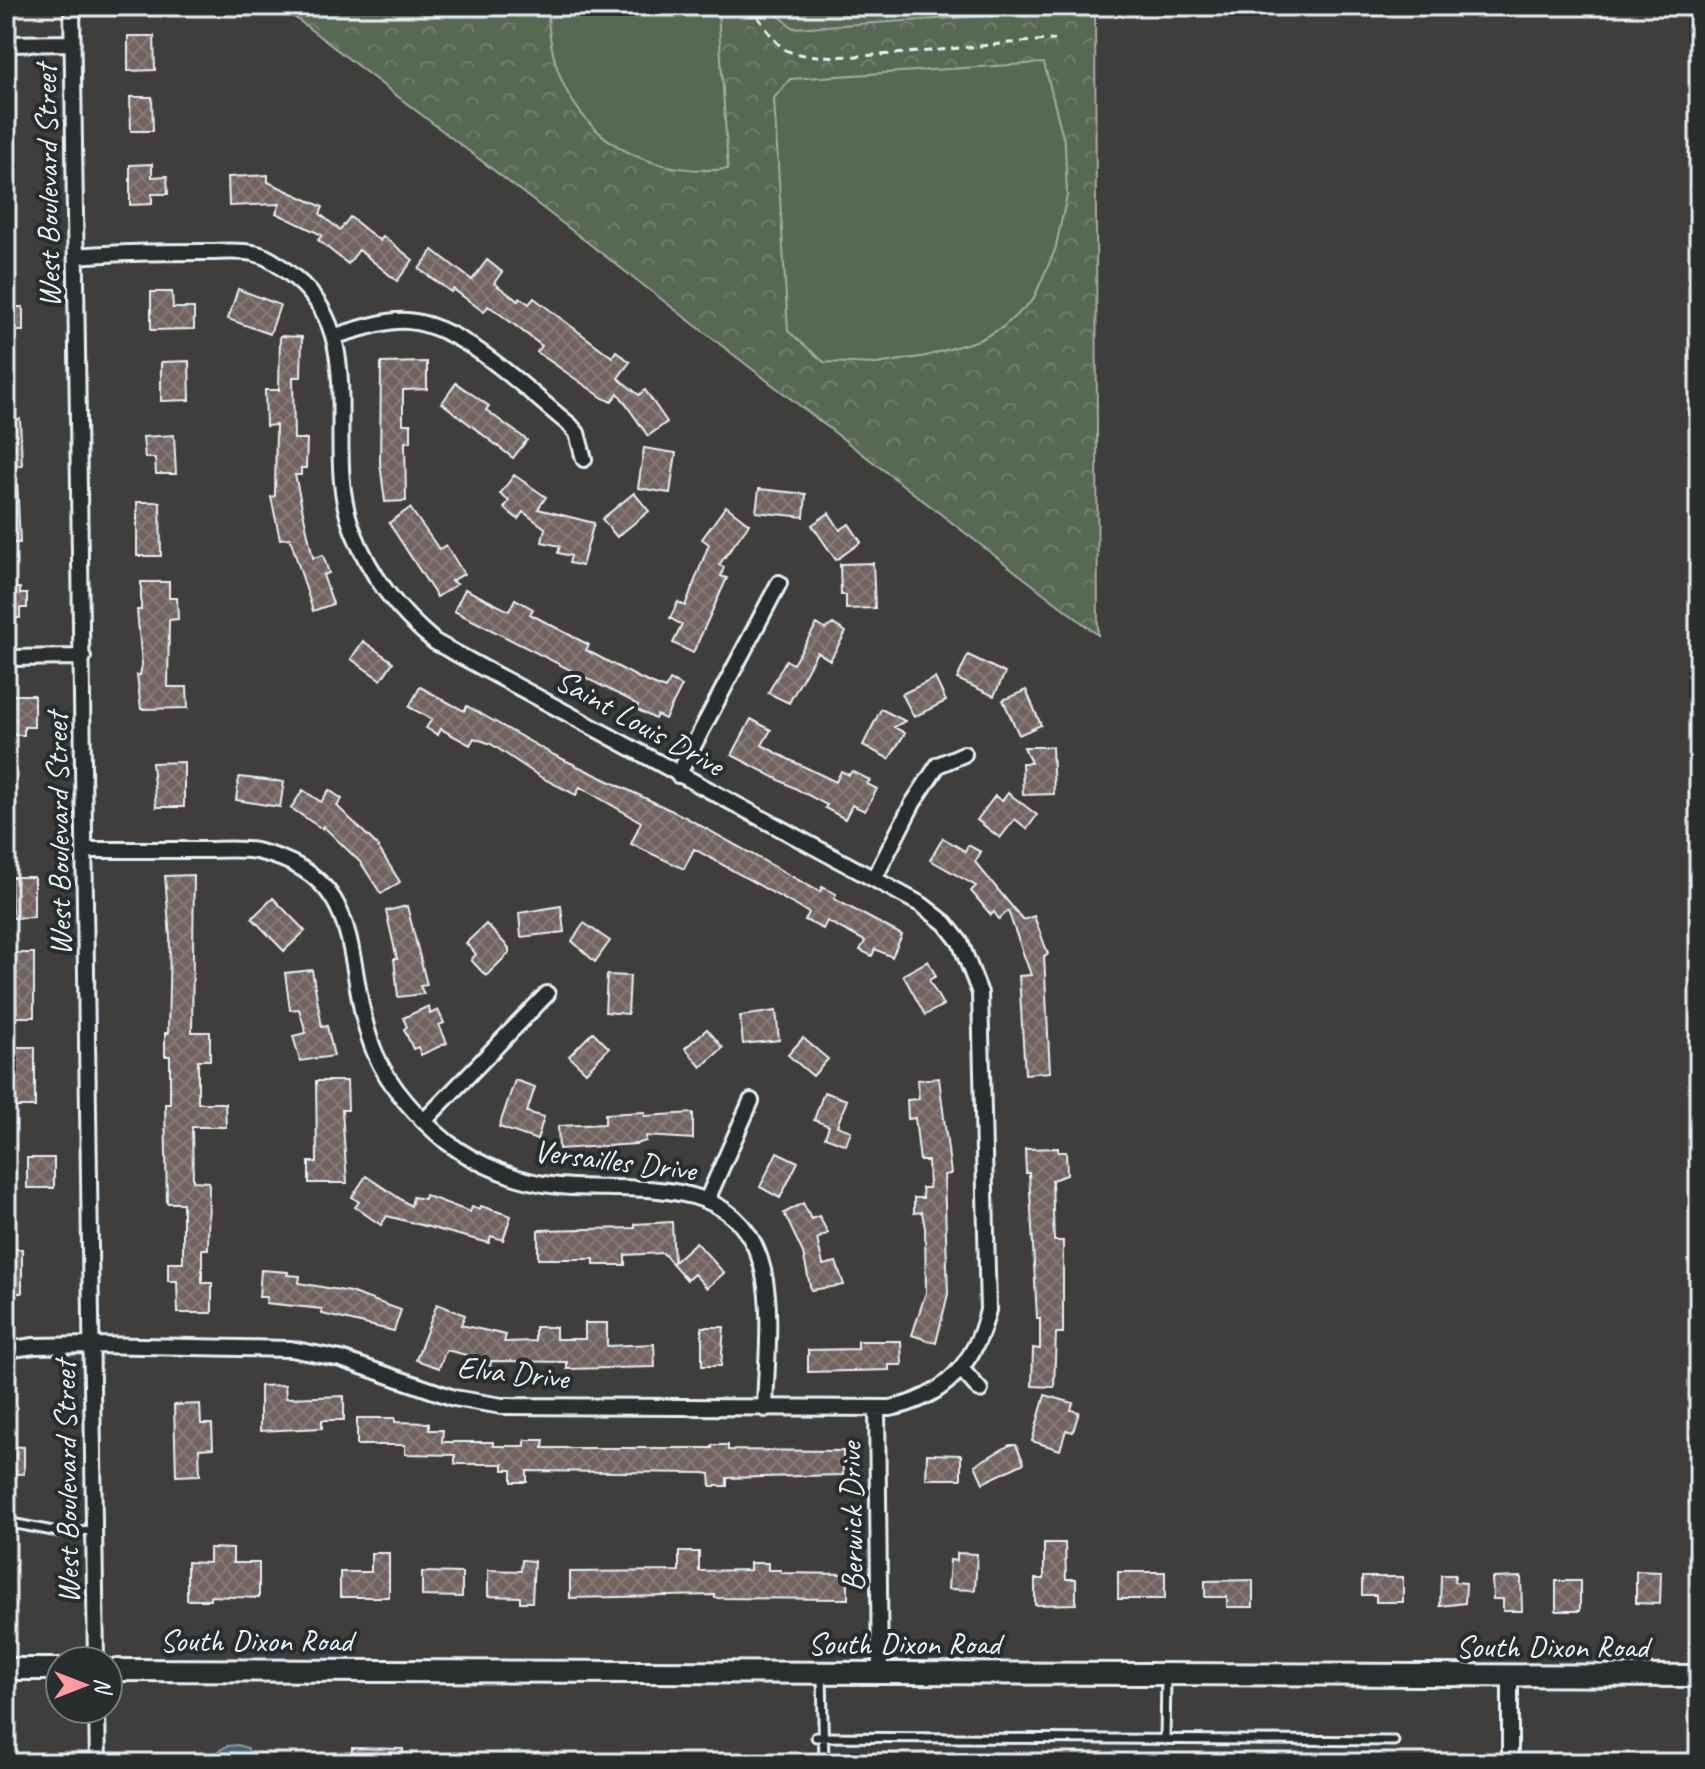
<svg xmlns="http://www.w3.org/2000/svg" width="1705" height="1769" font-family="Caveat,sans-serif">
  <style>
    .park { fill: url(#park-crowns); stroke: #a0ada6; stroke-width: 2 }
    .pitch { fill: #586953; stroke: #a0ada6; stroke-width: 2 }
    .water { fill: url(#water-ripples); stroke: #879ca3; stroke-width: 2 }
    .building { fill: url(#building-cross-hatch); stroke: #e8f1f8; stroke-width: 2 }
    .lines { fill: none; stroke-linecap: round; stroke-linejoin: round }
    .service-casing { stroke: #e8f1f8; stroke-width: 13 }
    .minor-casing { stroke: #e8f1f8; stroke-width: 20 }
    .secondary-casing { stroke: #e8f1f8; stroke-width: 26 }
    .path { stroke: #e8f1f8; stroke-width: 3; stroke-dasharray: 8 6; stroke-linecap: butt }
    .service { stroke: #2a2d2e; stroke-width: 7 }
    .minor { stroke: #2a2d2e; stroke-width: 14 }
    .secondary { stroke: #2a2d2e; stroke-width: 20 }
    .labels { text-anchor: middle; stroke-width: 8; stroke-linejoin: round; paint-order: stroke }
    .street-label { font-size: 32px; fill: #e8f1f8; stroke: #2a2d2e }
  </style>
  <defs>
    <pattern id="park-crowns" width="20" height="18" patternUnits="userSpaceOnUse" patternTransform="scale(2)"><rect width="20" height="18" fill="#586953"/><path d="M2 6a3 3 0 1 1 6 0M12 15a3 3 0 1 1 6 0" fill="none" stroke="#707f6c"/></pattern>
    <pattern id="water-ripples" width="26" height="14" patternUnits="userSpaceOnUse" patternTransform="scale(2)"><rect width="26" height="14" fill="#46646a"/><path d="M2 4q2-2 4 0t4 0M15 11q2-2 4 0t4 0" fill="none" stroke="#617b80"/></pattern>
    <pattern id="building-cross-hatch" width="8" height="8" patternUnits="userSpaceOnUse" patternTransform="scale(2)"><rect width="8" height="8" fill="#726360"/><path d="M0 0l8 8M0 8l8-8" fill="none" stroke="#867a78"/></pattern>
  </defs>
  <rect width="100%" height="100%" fill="#403d3d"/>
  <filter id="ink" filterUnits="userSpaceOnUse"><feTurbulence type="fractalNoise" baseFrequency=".0125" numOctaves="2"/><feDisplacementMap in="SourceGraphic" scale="16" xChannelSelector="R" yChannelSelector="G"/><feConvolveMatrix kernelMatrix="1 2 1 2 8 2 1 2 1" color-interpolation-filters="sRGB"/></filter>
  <g filter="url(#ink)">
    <path class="park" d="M280 6H1095L1098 635Z"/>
    <path class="pitch" d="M582 6H713L718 10 728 169C624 179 548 115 548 8Z
      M777 6H1035L1034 13 793 28 777 14Z
      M1044 63 1065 145 1067 196 1055 250 1033 300 1002 328 979 340 926 356 877 364 824 362 788 331 774 98 790 79Z"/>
    <path class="water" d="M238 1745 247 1748 258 1763H198L227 1746Z"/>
    <path class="building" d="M128 36H154L155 70 128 71Z
      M130 97H152L153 131H131Z
      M152 164V177L167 176 168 194H152V204L130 205V165Z
      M268 175V182L323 207 320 214 340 230 350 217 380 241 383 236 413 260 397 281 359 250 348 264 318 240 322 235 276 213 280 204 229 206 228 177Z
      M433 250 472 280 487 260 502 272 494 283 518 301 520 298 529 304 534 298 612 357 616 351 630 362 618 378 639 395 645 390 667 422 648 436 618 393 611 402 603 398 537 352 542 346 496 311 488 306 484 312 453 289 451 292 419 269Z
      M238 289 280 305 270 334 228 319Z
      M151 292H172L173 308H194V329L151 330Z
      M6 307H23V331H6Z
      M280 336 302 337 301 377H293L294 439H307L306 468H301V475H295L313 558 323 555 329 573 323 575 333 604 313 611 290 538 280 539 271 497 275 496 276 425 266 426 265 390H279Z
      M189 361 190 400 161 401V362Z
      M427 362V389L403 390V424H411V442H405L406 501 385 502 380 463 381 363Z
      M456 383 489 406 486 410 527 440 513 458 442 403Z
      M20 419 22 465 6 466V420Z
      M174 435 176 474H156L155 458H145L143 437Z
      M644 448 676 453 670 493 638 488Z
      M514 475 546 497 538 509 594 523 582 566 569 563 571 556 558 553 560 546 542 542 545 528 523 512 518 519 504 508 509 501 500 494Z
      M17 478 20 543H6V479Z
      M759 489 806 494 804 517 756 512Z
      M634 493 649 511 617 537 602 519Z
      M137 502H160L161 556H137Z
      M726 506 749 524 719 565 724 567 721 576 727 578 693 653 673 643 682 625 670 618 678 602 685 606 709 544 702 539Z
      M410 508 439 549 446 545 464 574 451 581 457 584 437 597 389 523Z
      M829 513 840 530 849 524 861 542 836 560 812 525Z
      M873 563 875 608 846 609V595H841L840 564Z
      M141 582H169V598H177L178 619 169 620 168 687H187L188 708 141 709 137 675H140L142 665 137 610H141Z
      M6 588H20V594H27V608H20V618H6Z
      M465 589 509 611 515 599 533 609 530 614 589 645 586 650 641 679 665 689 670 680 682 686 665 719 657 715 655 719 636 709 638 706 630 700 454 611Z
      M817 624 825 629 833 624 846 632 830 660 817 652 789 703 768 693 786 660 793 664Z
      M363 641 393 662 381 680 351 659Z
      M968 655 1005 673 994 696 957 679Z
      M935 678 946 701 914 717 902 694Z
      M420 687 464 711 467 706 554 755 683 816 820 892 822 887 836 894 834 899 902 935 892 957 875 949 872 956 860 950 865 941 827 921 823 929 805 920 809 913 694 849 684 869 631 844 641 822 580 787 576 795 542 778 491 744 474 738 470 745 441 729 438 735 426 728 432 719 409 707Z
      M1026 690 1041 725 1019 735 1003 700Z
      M6 695H34V727H24V735H6Z
      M881 709 905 721 894 727 905 733 889 759 863 745Z
      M751 719 771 730 762 745 788 759 836 782 841 771 849 775 852 771 870 780 867 784 877 789 865 811 852 805 845 819 825 808 827 805 732 755Z
      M1024 747H1052L1054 794 1023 795 1022 763H1031Z
      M184 762V807H156L152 763Z
      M239 777 284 782 280 807 236 800Z
      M303 790 321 802 329 790 342 799 337 806 376 844 400 882 381 894 361 863 323 826 322 829 291 808Z
      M1008 793 1037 815 1027 829 1015 819 1000 838 977 820 995 796 1002 801Z
      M943 838 965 851 968 845 981 852 975 862 1023 920 1034 916 1048 954 1044 956 1050 1072 1025 1074 1019 976 1031 975 1008 911 999 919 994 912 991 915 971 891 976 886 930 860Z
      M194 875 192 1032H210V1060H198V1103H225L226 1127H192L193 1181 209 1182 208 1249H202V1283H212V1313H178L177 1281H168V1263H183V1203H167L165 1104H170V1056H165V1033H168L170 938 165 876Z
      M11 877H34V917L12 918Z
      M273 898 305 931 284 951 252 918Z
      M407 906 427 985 420 986 424 994 398 997 394 959H397L386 911Z
      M561 906 564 932 521 937 519 913Z
      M584 923 610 941 595 962 572 941Z
      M486 924 509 948V953L486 976 471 960 476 954 466 943Z
      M6 953H34V1017H10Z
      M928 961 936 976 929 980 943 1005 925 1015 903 975Z
      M312 970 322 1027 327 1026 334 1056 300 1061 293 1036 306 1033 299 1009 290 1010 285 973Z
      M607 975 630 976 628 1014 605 1012Z
      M429 1006 430 1014 438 1010 444 1023 439 1025 447 1043 421 1055 418 1047 413 1049 404 1029 407 1027 403 1018Z
      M776 1011 779 1040 743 1044 740 1016Z
      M707 1029 723 1048 701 1067 685 1048Z
      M593 1032 609 1048 586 1072 569 1056Z
      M803 1038 828 1059 813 1076 788 1055Z
      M10 1047H35V1107H10Z
      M939 1078 951 1174 944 1175 948 1294 936 1343 912 1335 926 1292 925 1228 922 1212 914 1213V1198H923L922 1188H929L928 1161H920L915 1118 908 1119 907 1100 919 1099 917 1080Z
      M515 1080 535 1087 527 1112 544 1117 537 1140 499 1127Z
      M316 1081H347L348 1110H342L347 1183H309V1162H317Z
      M824 1092 847 1100 837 1126 851 1131 846 1145 825 1137 829 1126 814 1120Z
      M645 1112V1116L693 1113V1139L646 1136V1141L636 1144 559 1149 558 1126 605 1124V1114Z
      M1058 1148V1152H1066L1067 1175 1052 1180 1054 1241H1063V1333H1056L1054 1387 1032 1386 1033 1348 1040 1349V1318H1037L1029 1173H1026L1025 1149Z
      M777 1152 798 1162 780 1198 760 1187Z
      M27 1158H54V1188H27Z
      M366 1176 411 1206 413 1197 424 1199 425 1195 470 1212 472 1207 480 1210 481 1206 511 1216 503 1240 491 1236 489 1243 387 1216 381 1225 355 1207 359 1202 352 1197Z
      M803 1203 811 1219 819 1216 828 1233 817 1239 823 1265 836 1262 844 1285 811 1290 803 1253 784 1213Z
      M672 1222 674 1262 696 1242 724 1273 707 1288 694 1274 687 1280 663 1253 625 1255V1265H594V1259H538V1230L635 1228V1224Z
      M6 1249H22V1293H6Z
      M261 1270 288 1272 287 1275 300 1276 299 1283 350 1292 401 1310 394 1331 322 1314V1309L266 1303 267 1297H259Z
      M437 1304 465 1315 461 1325 506 1335 504 1342 535 1341V1327H556V1339H585V1323H607V1346L654 1344 655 1367 567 1369V1362L491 1361 490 1368 470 1363 471 1356 446 1350 439 1368 416 1360Z
      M702 1327H724L721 1366H702Z
      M858 1341H901L902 1365H889V1370L808 1372V1350L858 1349Z
      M285 1385 286 1398 344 1396V1420H322V1428L260 1431V1386Z
      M1045 1395 1073 1403 1071 1410 1079 1412 1073 1432 1066 1430 1060 1450 1032 1441Z
      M200 1404 201 1424H212L213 1448 199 1449 200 1475 176 1476 174 1405Z
      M357 1418H395V1422L429 1423V1430H443L442 1442H493V1446H525V1440H544L543 1448H712V1445H728V1450L843 1451V1475L727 1478V1486H711L710 1474 703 1473 527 1471V1482H512V1470H503V1464H455V1455L405 1454V1445H357Z
      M1010 1445H1016L1024 1463 983 1483 975 1465Z
      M6 1446 24 1447V1474L6 1473Z
      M927 1454 961 1455V1479H926Z
      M1044 1543H1065L1066 1579H1076V1604L1035 1605V1579H1044Z
      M209 1548 233 1549V1563H259V1598L210 1596V1600H187V1562L209 1563Z
      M679 1552H699V1571L750 1570V1563H768V1570H781V1573L848 1574V1599L715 1598V1595L570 1598V1572L679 1571Z
      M371 1553H389V1597H340V1572H371Z
      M957 1553 977 1554 975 1590 948 1589 950 1560 957 1561Z
      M522 1560 534 1561 532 1602H520V1597L488 1596V1570L521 1571Z
      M1636 1571 1661 1572 1660 1604 1636 1603Z
      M422 1572 462 1573V1597L422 1596Z
      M1118 1572H1165V1599H1118Z
      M1441 1575H1455L1454 1582 1466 1583 1465 1603 1440 1606Z
      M1362 1577H1403V1602H1376V1595H1362Z
      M1521 1577 1522 1611H1503V1599H1493L1492 1578Z
      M1253 1580V1607H1227V1597H1205V1581Z
      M1556 1581H1580V1611H1556Z
      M352 1748 403 1749 402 1763H351Z"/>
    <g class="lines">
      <g class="service-casing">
        <path id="service" d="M6 1522 58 1532 95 1530
          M822 1675 824 1763
          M816 1737 1394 1741
          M1165 1740 1166 1676"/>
      </g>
      <g class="minor-casing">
        <path id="minor" d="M72 6 96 1661
          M6 44 73 43
          M336 336C355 330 375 323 396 321 454 315 527 391 570 425L577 433 584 459
          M6 658 83 657
          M678 775 779 583
          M86 850C125 850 163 850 201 850 219 850 239 848 256 851 374 877 340 969 375 1053 389 1087 419 1119 447 1142 477 1165 521 1183 559 1186 634 1193 740 1170 763 1270 773 1314 766 1364 765 1409
          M874 879 913 803 938 765 964 754
          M425 1120 547 994
          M707 1200 751 1101
          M6 1350 34 1346 93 1345 291 1349 341 1359 454 1398 502 1406 890 1408C944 1398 976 1362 988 1310L980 993 960 942 945 923 922 905 435 642C397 610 371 577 353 531 320 448 372 340 295 278 282 268 270 256 253 253 239 250 220 252 205 252 162 252 120 252 77 256
          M962 1370 980 1390
          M877 1408 880 1673
          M1510 1675V1763
          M97 1709 98 1763"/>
      </g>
      <g class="secondary-casing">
        <path id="secondary" d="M6 1669H60
          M108 1670 1699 1676"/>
      </g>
      <path class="path" d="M749 6C761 19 771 39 784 49 814 70 1007 40 1055 40"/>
      <use href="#service" class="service"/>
      <use href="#minor" class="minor"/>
      <use href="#secondary" class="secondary"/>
    </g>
  </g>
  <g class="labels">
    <g class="street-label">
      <text transform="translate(47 186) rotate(-91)" y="11">West Boulevard Street</text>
      <text transform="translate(640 722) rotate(29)" y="11">Saint Louis Drive</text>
      <text transform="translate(58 834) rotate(-91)" y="11">West Boulevard Street</text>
      <text transform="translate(615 1160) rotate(7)" y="11">Versailles Drive</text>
      <text transform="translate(513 1372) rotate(6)" y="11">Elva Drive</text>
      <text transform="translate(66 1482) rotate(-91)" y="11">West Boulevard Street</text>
      <text transform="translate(851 1517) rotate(-91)" y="11">Berwick Drive</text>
      <text x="256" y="1651">South Dixon Road</text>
      <text x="904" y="1654">South Dixon Road</text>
      <text x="1552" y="1657">South Dixon Road</text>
    </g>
  </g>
  <rect width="1705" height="1769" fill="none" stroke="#2a2d2e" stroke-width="32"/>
  <rect x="16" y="16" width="1673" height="1737" fill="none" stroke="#e8f1f8" stroke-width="3" filter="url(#ink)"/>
  <g transform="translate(84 1685) rotate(90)"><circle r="38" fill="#2a2d2e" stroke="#767b7f" stroke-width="2"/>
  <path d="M0-6L14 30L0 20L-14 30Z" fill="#ff9aa2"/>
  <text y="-12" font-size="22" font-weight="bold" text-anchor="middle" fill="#e8f1f8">N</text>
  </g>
</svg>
